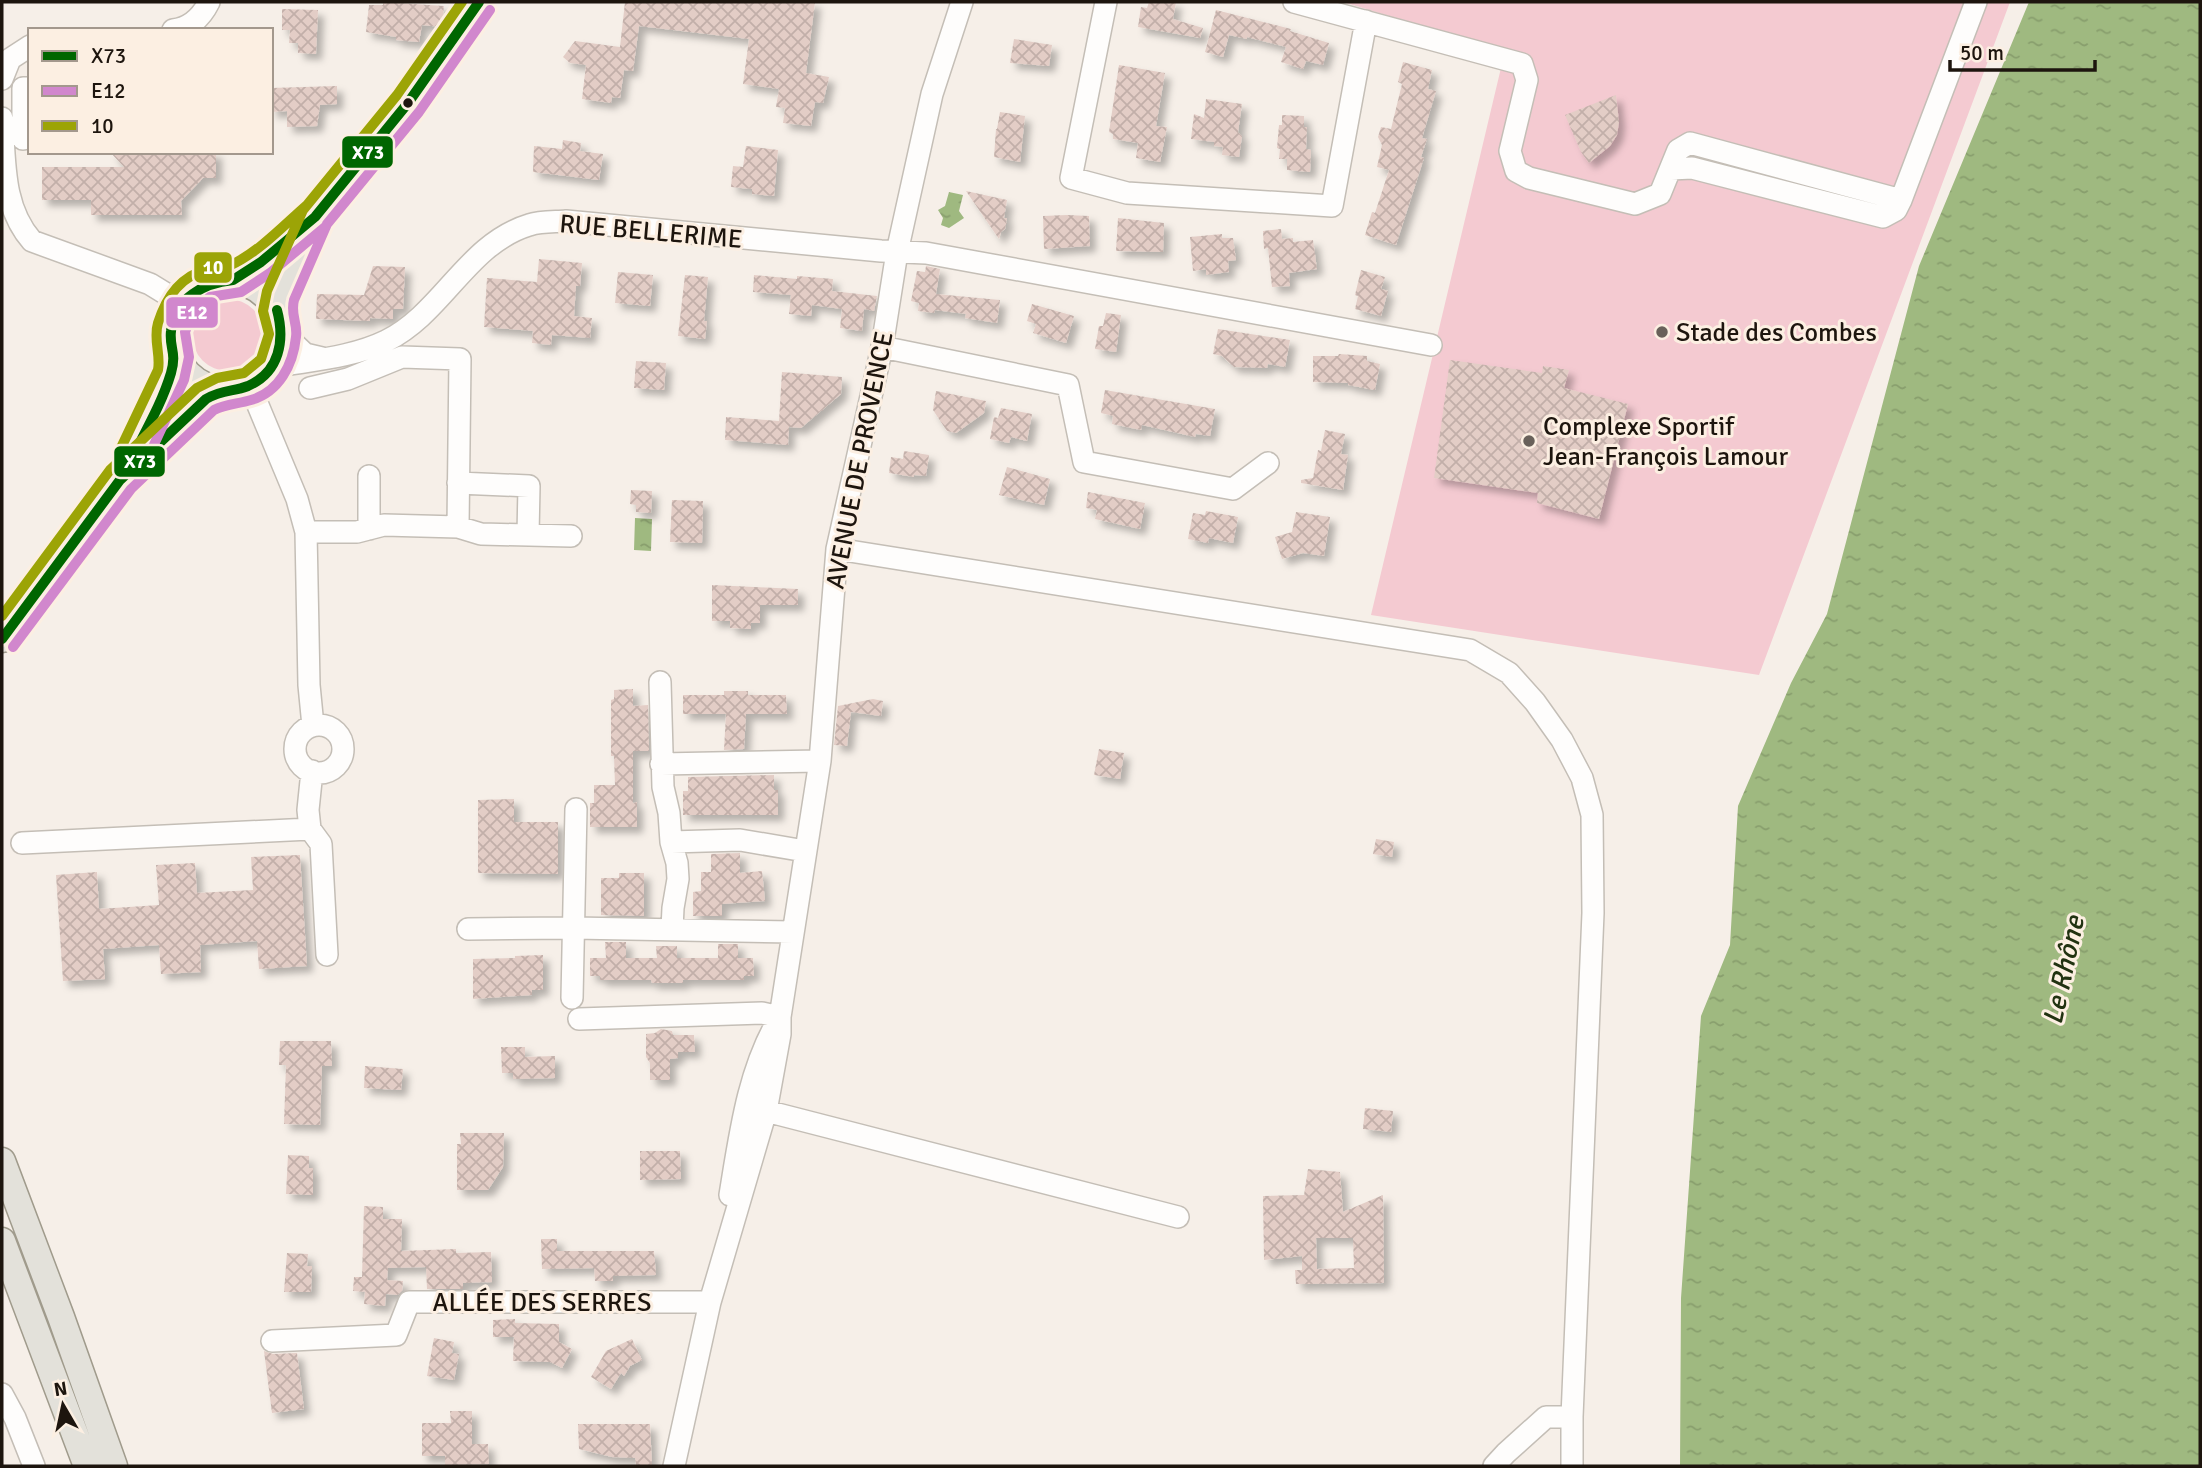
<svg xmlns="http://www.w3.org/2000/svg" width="2202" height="1468" font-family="Signika,sans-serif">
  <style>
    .grass { fill: #f4cad1 }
    .water { fill: url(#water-ripples) }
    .building { fill: url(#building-cross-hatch); fill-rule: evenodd; filter: url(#shadow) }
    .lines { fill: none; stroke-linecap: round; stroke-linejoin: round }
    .minor-casing { stroke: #c4beb6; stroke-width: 24 }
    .major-casing { stroke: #a09b8c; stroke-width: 29 }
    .minor { stroke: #fefdfc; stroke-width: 21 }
    .major { stroke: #e3e1da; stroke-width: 26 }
    .bus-1-casing { stroke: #fcefe2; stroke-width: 16 }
    .bus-2-casing { stroke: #fcefe2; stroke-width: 16 }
    .bus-3-casing { stroke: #fcefe2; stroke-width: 16 }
    .bus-1 { stroke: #060; stroke-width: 10 }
    .bus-2 { stroke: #d187cd; stroke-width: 10 }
    .bus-3 { stroke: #9ca406; stroke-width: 10 }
    .bus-dot { fill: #1d150e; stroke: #fcefe2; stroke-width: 2.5 }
    .poi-dot { fill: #69615a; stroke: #fcefe2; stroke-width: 2.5 }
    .labels { text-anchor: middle; stroke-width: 6; stroke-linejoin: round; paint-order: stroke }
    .street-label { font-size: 26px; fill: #1d150e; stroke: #fcefe2 }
    .poi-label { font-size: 26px; fill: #1d150e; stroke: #fcefe2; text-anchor: start }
    .water-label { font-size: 28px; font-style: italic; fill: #213211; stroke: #fcefe2 }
    .line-badge { stroke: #fcefe2; stroke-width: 2.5 }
    .badge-label { font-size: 19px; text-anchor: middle; font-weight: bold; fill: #fff }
  </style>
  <defs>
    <pattern id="water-ripples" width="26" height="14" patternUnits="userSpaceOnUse" patternTransform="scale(1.75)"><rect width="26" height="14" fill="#9fb980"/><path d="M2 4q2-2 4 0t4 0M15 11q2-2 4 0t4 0" fill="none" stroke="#889e6d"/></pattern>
    <pattern id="building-cross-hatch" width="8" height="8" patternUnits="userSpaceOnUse" patternTransform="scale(1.75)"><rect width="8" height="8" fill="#e3cdc6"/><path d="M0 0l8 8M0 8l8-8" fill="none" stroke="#c2afa9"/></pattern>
    <filter id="shadow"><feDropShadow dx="6" dy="6" stdDeviation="3.5" flood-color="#0004"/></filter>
  </defs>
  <rect width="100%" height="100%" fill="#f6efe8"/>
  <path class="grass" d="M1343 2H2010L1759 675 1371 615 1505 51Z
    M192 335a36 36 0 1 1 72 0a36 36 0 1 1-72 0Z"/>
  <path class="water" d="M2029 2H2200V1466H1680L1681 1298 1701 1016 1730 945 1738 806 1791 683 1827 614 1919 266Z
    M949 192 963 195 959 211 964 218 949 228 941 225 943 218 938 210 945 206Z
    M635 518 652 519 651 551 634 550Z"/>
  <path class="building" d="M383 2 444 6 442 27 422 25 419 42 396 40V37L366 32 369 5H383Z
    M625 2H815L806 73 829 77 823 103 815 102 811 126 783 123 785 108 776 107 779 89 743 84 749 39 639 26 633 71 624 70 620 98 612 97 611 103 582 99 586 65 570 63 563 57 575 41 620 47Z
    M1149 2H1176L1173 19 1203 28 1200 38 1138 27 1141 7 1147 8Z
    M282 9 318 10 316 54 298 53V43H289L290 30H282Z
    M1216 10 1291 29 1290 31 1329 43 1323 65 1306 61 1303 69 1281 62 1286 47 1247 37V39L1229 35 1223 57 1205 52Z
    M1014 39 1052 45 1049 66 1010 63Z
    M1403 62 1432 70 1428 89 1436 91 1422 138 1427 139 1421 157 1424 158 1396 245 1365 235 1372 212 1375 213 1389 170 1377 167 1382 145 1378 137 1381 127 1391 129 1402 84 1398 82Z
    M1119 65 1165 73 1156 126 1167 127 1160 162 1136 158 1138 143 1113 139V134L1109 132Z
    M337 86V104L320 105 317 126 287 127V111L271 112V88Z
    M1616 95 1619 122 1617 135 1610 146 1589 163 1581 152 1565 115Z
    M1206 99 1242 104 1238 132 1242 136 1239 157 1222 155 1223 147 1214 146V142L1191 139 1194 114 1204 118Z
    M1000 112 1025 116 1020 162 994 157 996 129H997Z
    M1282 115 1304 116V127H1307L1306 149 1311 150 1310 172 1287 170V159H1279L1280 149 1277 148 1279 125H1282Z
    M563 140 581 143 580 151 603 154 599 180 533 172 534 146 562 149Z
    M746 146 778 150 774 196 752 194V189L731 187 733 166 743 167Z
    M110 152H216V178H203L181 201 182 215H91V200H42V167H124Z
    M966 191 1007 200 1004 218H1007L1005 229 1001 232 999 239Z
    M1067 215 1089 216 1090 246 1044 249 1043 216Z
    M1118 218 1164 223 1163 252 1116 251Z
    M1281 229 1282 239 1293 238V242L1313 240 1317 269 1289 273 1290 286 1272 287 1268 248 1264 249 1263 231Z
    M1222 234V238H1233L1236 260 1228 261 1229 272 1206 275V269L1193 271 1190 237Z
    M539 259 582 263 580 286H576L574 316 592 318 590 338 552 335 551 345 532 343 533 331 484 327 487 278 537 282Z
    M373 266 405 267 403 309H393V319L370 318V321L316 319 317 294 364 295Z
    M926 266 940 269 936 294 1000 300 997 323 965 318 966 314 935 310 934 313 918 311 919 303 911 301 917 271 925 272Z
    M1361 270 1385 277 1381 289 1388 291 1381 316 1355 309 1358 296 1355 295Z
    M618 272 653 275 650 306 615 303Z
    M685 275 708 277 704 321H707L705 339 678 336Z
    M754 275 797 279V276L833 279 832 291 877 296 874 311 864 309 862 331 840 328 842 309 812 305 811 316 789 314 791 295 753 292Z
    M1032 304 1074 316 1066 343 1033 333 1036 324 1027 321Z
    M1106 313 1121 315 1116 352 1095 349 1099 326H1103Z
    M1218 329 1290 340 1285 367 1268 364 1267 368 1234 367 1222 356 1213 354Z
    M1339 354 1367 356V361L1380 364 1375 390 1348 385V383L1313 382V356H1338Z
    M1450 360 1542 373 1543 366 1569 370 1564 388 1628 404 1599 519 1537 503 1538 493 1434 478Z
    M636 361 666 363 664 390 634 388Z
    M782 372 842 377 841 394 801 428 789 427 788 445 725 440 726 417 779 421Z
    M1105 390 1215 409 1210 436 1196 434 1195 437 1142 425 1141 430 1112 424 1113 416 1101 413Z
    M936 391 986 401 984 413 956 433 947 431 933 410Z
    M1001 408 1032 414 1027 441 1011 437 1009 443 990 439 994 417 998 418Z
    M1325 430 1345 434 1341 454 1348 455 1343 490 1301 483V480L1313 478 1318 450 1321 451Z
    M904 451 929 455 926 476 914 475V477L889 473 891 457 903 459Z
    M1007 467 1050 479 1044 505 999 495Z
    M631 490 652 491 651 513 636 512V505L630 504Z
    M1088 492 1145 503 1140 529 1095 519 1097 510 1086 508Z
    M672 500 703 501 702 543 670 542Z
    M1206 511 1238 517 1233 543 1209 538 1208 543 1188 539 1193 513 1205 515Z
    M1296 512 1330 517 1324 556 1303 553 1282 559 1275 537 1292 532Z
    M712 585 798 589V605H760V623H751V629L730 628V621H712Z
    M633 689V706L648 705 649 751H633V803L637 802V827H590V803H594V785H615L614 756H611V700L614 699V690Z
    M724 691H748V695H786L787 714H746L744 749 724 750 726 714H683V695H724Z
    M873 699 883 701 881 716 851 712 847 746 834 745 838 706Z
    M1099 749 1124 753 1120 779 1094 775Z
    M774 775V790H778V815H683V791H688V777Z
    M514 799V822H558V874L478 873V800Z
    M1376 839 1394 842 1392 857 1373 854Z
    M740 853V873L762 871 765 901 722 904V916H693V892L701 891V872H711V854Z
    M300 855 307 966 259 969 257 941 200 945 201 972 161 974 159 945 103 949 105 979 63 981 56 875 97 872 99 909 159 905 156 865 195 863 197 893 253 890 251 857Z
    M619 873H644V916L601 915V878H619Z
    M605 942H626V958H657L656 946H677V958H718V944H738V958H753L754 976H744V980H683V983H652L651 980H600V976H590V958H606Z
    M543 955V990H532V995L473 999V959L515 958V956Z
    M661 1029 672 1031 673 1035H694L695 1052H678V1058L670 1059V1080H650V1063L646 1057V1034L655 1033Z
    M280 1041H331L332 1066H322L320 1125 284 1124 286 1065H279Z
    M501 1047H525V1057L555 1056V1078L513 1079V1073H502Z
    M365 1066 403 1069 401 1090 364 1088Z
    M1365 1108 1393 1111 1391 1132 1363 1129Z
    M460 1133H504L503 1167 488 1190H457V1144H461Z
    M640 1151H680L681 1179 640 1180Z
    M288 1155 309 1156V1168H313V1195L286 1194Z
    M1308 1169 1340 1172 1343 1212 1383 1195 1384 1283 1296 1284 1295 1270H1302V1256L1264 1260 1263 1196 1304 1195ZM1316 1238H1353L1354 1268 1317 1269Z
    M364 1206 383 1207V1219H402L401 1251 456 1249V1253L491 1252 492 1282 463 1283V1289H427L426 1267 388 1268 387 1280 403 1281 402 1291 398 1295 386 1294 385 1306 364 1304 365 1292 353 1291 354 1277H362Z
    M541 1239H557V1251H654L656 1275 613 1276V1281H595L594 1268 542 1269Z
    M287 1253 308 1254 307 1266H312L311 1292H284Z
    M515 1319V1323L559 1324V1342L572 1349 562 1368 550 1362 513 1361 514 1337H493V1320Z
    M434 1338 454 1342 452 1353 459 1354 454 1380 427 1376Z
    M632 1339 642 1360 630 1366 624 1376 621 1373 611 1389 591 1377 606 1351Z
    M264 1351 273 1354 297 1353 304 1409 272 1413Z
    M450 1411H472V1444H488L489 1464 445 1465V1456H422V1423H451Z
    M578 1424H650L652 1465H636L635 1458 612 1457 579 1449Z"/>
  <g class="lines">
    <g class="minor-casing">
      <path id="minor" d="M1106 2 1071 178 1127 193 1332 206 1366 21
        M1294 2 1522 64 1527 80 1510 151 1516 171 1529 178 1635 204 1660 194 1678 150 1690 143 1901 200
        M173 30C191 28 202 16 209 2
        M2 79 10 59 30 46
        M2 118C5 161 2 207 32 241L150 284 181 303
        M23 139V88H30
        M1671 169 1692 168 1883 217 1896 210 1901 200 1976 2
        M283 333 305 354 322 358
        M882 347 1068 385 1084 462 1233 489 1268 463
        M273 367C311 360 351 358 386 341 443 313 467 244 529 225 541 221 555 222 566 221L881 251 926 253 1431 345
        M250 386 297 499 306 532 309 685 313 726
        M458 483 529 486 528 535
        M458 527 481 534 571 536
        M369 529V476
        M306 532H357L384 525 458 527 460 359 402 357 348 379 310 388
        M837 549 1470 650 1509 673 1535 702 1562 740 1582 778 1592 815 1593 913 1572 1417V1466
        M660 682 663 787 669 813 671 842 677 863 678 879 673 908 672 929
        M295 749a24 24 0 1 1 48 0a24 24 0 1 1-48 0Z
        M661 764 820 761
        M310 829 321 844 327 955
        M671 842 740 840 805 851
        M22 843 310 829 308 810 312 771
        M468 929 574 928 793 932
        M572 998 576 809
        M579 1019 762 1013 780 1017C748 1070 740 1134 730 1195
        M766 1111 1178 1217
        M272 1341 396 1335 409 1302H710
        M2 1394 15 1418 34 1466
        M674 1466 710 1302 766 1111 780 1034V1017L820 761 837 549 882 347 897 252 932 94 962 2
        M1494 1466 1506 1453 1546 1417H1572"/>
    </g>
    <g class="major-casing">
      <path id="major" d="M172 335a55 55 0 1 1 110 0a55 55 0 1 1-110 0Z
        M233 280 261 262 315 217 408 103 479 2
        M277 310 287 280 313 222
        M129 463 166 388 175 357
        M2 639 120 480 194 409 221 391
        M2 1161 61 1317 114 1466
        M2 1241 87 1466"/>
    </g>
    <use href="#minor" class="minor"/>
    <use href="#major" class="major"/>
    <g class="bus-1-casing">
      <path id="bus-1" d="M233 280 261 262 315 217 408 103 479 2
        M132 458C146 430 162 403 171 373 177 352 169 348 171 331 174 298 204 283 233 280
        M2 639 120 480 206 399C223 389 233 392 248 386 280 372 285 340 277 310"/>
    </g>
    <g class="bus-2-casing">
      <path id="bus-2" d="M145 464 184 380 189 357 185 332 193 310 210 297 241 292 270 273 325 227
        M13 647 131 489 214 410C226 404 238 404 251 400 279 392 293 365 296 337 298 323 290 315 294 300L327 224 419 112 490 10"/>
    </g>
    <g class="bus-3-casing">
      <path id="bus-3" d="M119 452 158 370C161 355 153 339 158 323 167 295 181 276 210 268 217 266 225 267 231 265 259 252 284 225 307 205
        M2 616 110 470 197 388 217 378 244 373 261 359 269 334 263 311 267 291 303 210 397 95 462 2"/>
    </g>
    <use href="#bus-1" class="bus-1"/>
    <use href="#bus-2" class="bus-2"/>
    <use href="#bus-3" class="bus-3"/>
  </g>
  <circle class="bus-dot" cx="408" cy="103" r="6"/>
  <g class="poi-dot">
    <circle cx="1662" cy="332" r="7"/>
    <circle cx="1529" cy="441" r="7"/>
  </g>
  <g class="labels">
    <g class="street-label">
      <text transform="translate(651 231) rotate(5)" y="9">RUE BELLERIME</text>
      <text transform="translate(859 460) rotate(-79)" y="9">AVENUE DE PROVENCE</text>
      <text x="542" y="1311">ALLÉE DES SERRES</text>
    </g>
    <g class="poi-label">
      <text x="1676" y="341">Stade des Combes</text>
      <text x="1543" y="435">Complexe Sportif<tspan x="1543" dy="30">Jean-François Lamour</tspan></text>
    </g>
    <g class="water-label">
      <text transform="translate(2063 970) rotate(-78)" y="10">Le Rhône</text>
    </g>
  </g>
  <g class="line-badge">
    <rect x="341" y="135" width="53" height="34" rx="7" fill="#060"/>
    <rect x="193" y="251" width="40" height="33" rx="7" fill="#9ca406"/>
    <rect x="165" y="296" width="54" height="33" rx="7" fill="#d187cd"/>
    <rect x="113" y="445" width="53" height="33" rx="7" fill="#060"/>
  </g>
  <g class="badge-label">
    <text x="368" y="159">X73</text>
    <text x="213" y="274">10</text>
    <text x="192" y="319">E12</text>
    <text x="140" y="468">X73</text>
  </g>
  <rect width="2202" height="1468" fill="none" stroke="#1d150e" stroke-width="7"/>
  <rect x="28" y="28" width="245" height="126" fill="#fcefe2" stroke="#a3988d" stroke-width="2"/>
  <rect x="42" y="51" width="35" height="10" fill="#006600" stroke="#a3988d" stroke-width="2"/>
  <text x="91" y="63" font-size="21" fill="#1d150e">X73</text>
  <rect x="42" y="86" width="35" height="10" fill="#d187cd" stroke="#a3988d" stroke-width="2"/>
  <text x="91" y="98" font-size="21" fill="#1d150e">E12</text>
  <rect x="42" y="121" width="35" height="10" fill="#9ca406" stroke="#a3988d" stroke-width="2"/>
  <text x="91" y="133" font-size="21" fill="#1d150e">10</text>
  <g transform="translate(63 1405) rotate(351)" stroke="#fcefe2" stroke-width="5" paint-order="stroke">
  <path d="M0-5L12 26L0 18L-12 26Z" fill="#1d150e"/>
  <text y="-10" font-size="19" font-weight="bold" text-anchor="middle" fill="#1d150e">N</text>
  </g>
  <path d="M1950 60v10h145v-10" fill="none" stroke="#1d150e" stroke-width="3.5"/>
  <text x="1960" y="60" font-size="21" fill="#1d150e" stroke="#fcefe2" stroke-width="5" paint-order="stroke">50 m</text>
</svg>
